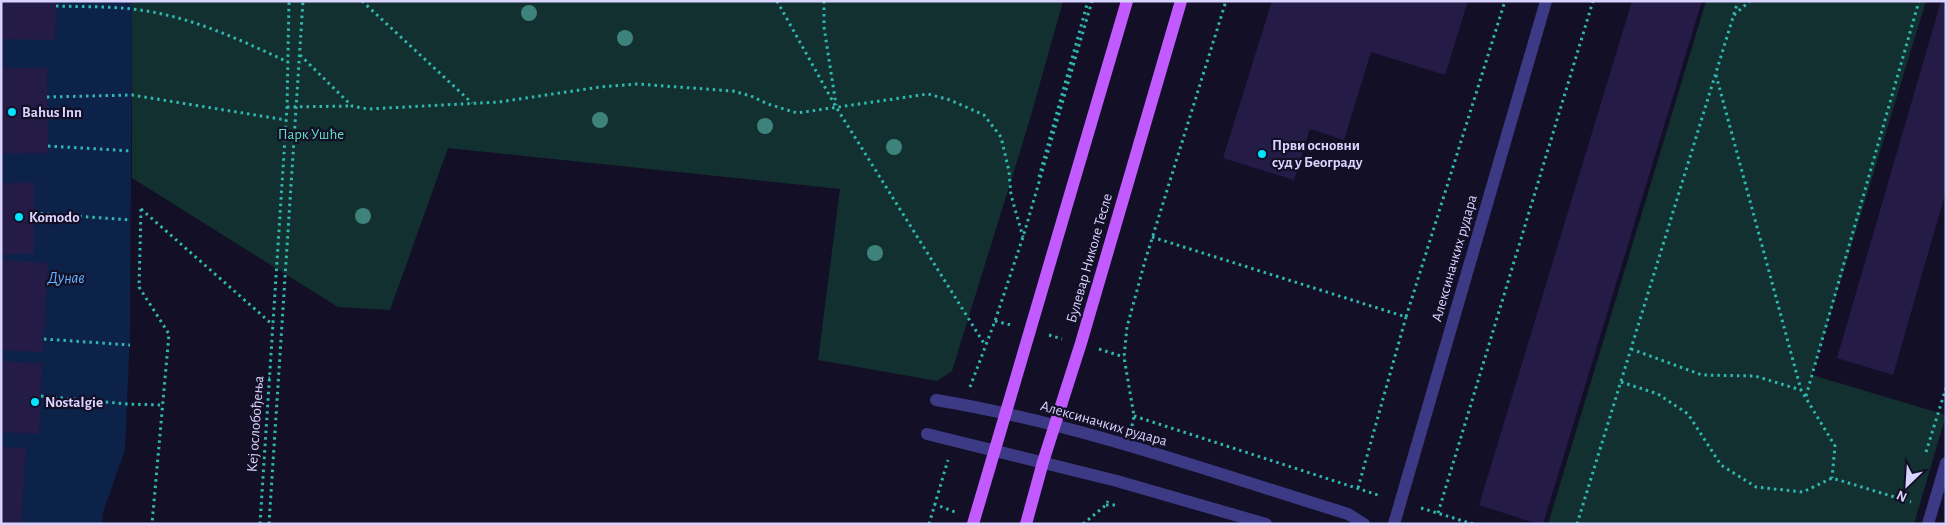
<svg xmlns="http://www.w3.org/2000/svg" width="1947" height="525" font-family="'Alegreya Sans',sans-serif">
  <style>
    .green { fill: #12302f }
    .water { fill: #0c2248 }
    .building { fill: #241b47 }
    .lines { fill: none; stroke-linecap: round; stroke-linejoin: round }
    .path { stroke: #2fb8b0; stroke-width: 3; stroke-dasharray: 2.5 4; stroke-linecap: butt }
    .minor { stroke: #3d3a85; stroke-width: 12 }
    .major { stroke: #c25bff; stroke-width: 12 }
    .tree { fill: #3d827b }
    .poi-dot { fill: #00e5ff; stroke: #130f26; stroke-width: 2 }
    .labels { text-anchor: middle; stroke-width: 4.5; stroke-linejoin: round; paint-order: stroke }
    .poi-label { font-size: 15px; font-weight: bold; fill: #d9d4ff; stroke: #130f26; text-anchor: start }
    .park-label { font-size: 15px; fill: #5fe0c0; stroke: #130f26 }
    .street-label { font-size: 15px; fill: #d9d4ff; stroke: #130f26 }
    .water-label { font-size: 16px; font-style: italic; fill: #62b6ff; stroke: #130f26 }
  </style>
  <rect width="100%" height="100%" fill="#130f26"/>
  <path class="green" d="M132 1H1063L1030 119 952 371 937 381 818 360 840 189 448 148 390 310 338 307 132 178Z
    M1706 1H1926L1812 375 1946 415 1914 524H1548Z"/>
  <path class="water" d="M1 1H132L130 333 125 450 103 512 102 524H1Z"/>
  <path class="building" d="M1 1H56L55 40 1 39Z
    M1272 1H1468L1445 75 1371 52 1344 140 1310 129 1294 180 1223 158Z
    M1632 1H1702L1543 524H1538L1479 505Z
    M1941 1H1946V191L1893 375 1837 358Z
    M1 68H47L48 153 1 154Z
    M34 182V254H1V183Z
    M1 260 48 263 43 352 1 350Z
    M1 361 42 363 39 434 1 432Z
    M1 447 26 448 21 524H1Z"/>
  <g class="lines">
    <path class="path" d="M362 1 472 103
      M777 1 836 107 985 345
      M824 1V27L836 105
      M56 6C81 7 107 6 132 9 188 15 238 39 288 62
      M1734 15 1750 1
      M300 55 352 106 368 109 499 102 600 87 637 84 733 91 751 96 768 104 797 113 928 94 950 100 984 115 1001 137 1009 171 1011 195 1023 237
      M1716 75 1801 390
      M47 97 132 95 286 120
      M287 107 351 106
      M48 146 132 151
      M1039 177 1088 1
      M141 209 139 287 169 334 152 524
      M141 209 273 325
      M34 213 131 220
      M1152 237 1406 317 1505 1
      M995 321 1011 325
      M1049 335 1062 339
      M44 339 130 345
      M1099 349 1124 357
      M1631 349 1702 375 1755 376 1801 390 1835 446 1832 478
      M256 381 270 378
      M1621 382 1658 394 1688 414 1721 465 1756 487 1803 492 1832 478 1911 502
      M970 387 995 321 1023 237 1092 1
      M41 396 127 404 162 405
      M1806 396 1919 1
      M1134 416 1381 496
      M1132 426 1134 416 1124 357 1127 327 1145 261 1226 1
      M1926 452 1946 388
      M1358 488 1406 317
      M934 504 955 512
      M1106 505H1119
      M1421 508 1473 524
      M1438 513 1593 1
      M260 524 287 107 289 1
      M269 524 303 1
      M929 524 948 460
      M1083 524 1106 505 1108 501
      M1577 524 1738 1"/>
    <path class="minor" d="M936 400C1076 423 1212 472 1348 514L1364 524
      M927 434 1117 481 1266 524
      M1394 524 1546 1
      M1928 524 1946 463"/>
    <path class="major" d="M973 524 1127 1
      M1026 524 1043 462 1081 343 1181 1"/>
  </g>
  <g class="tree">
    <circle cx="529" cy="13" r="8"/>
    <circle cx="625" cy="38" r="8"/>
    <circle cx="600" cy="120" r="8"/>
    <circle cx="765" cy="126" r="8"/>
    <circle cx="894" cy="147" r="8"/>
    <circle cx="363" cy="216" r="8"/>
    <circle cx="875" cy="253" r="8"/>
  </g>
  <g class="poi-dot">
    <circle cx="12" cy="112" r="5"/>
    <circle cx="1262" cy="154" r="5"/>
    <circle cx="19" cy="217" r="5"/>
    <circle cx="35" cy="402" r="5"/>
  </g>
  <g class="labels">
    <g class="poi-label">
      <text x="22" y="117">Bahus Inn</text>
      <text x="1272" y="150">Први основни<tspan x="1272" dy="17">суд у Београду</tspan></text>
      <text x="29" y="222">Komodo</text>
      <text x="45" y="407">Nostalgie</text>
    </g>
    <g class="park-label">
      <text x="311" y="139">Парк Ушће</text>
    </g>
    <g class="street-label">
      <text transform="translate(1089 258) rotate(-74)" y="5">Булевар Николе Тесле</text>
      <text transform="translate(1454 258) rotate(-74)" y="5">Алексиначких рудара</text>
      <text transform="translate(1104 423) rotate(16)" y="5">Алексиначких рудара</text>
      <text transform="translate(255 424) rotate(-86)" y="5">Кеј ослобођења</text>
    </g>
    <g class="water-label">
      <text x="66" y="283">Дунав</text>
    </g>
  </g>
  <rect width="1947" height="525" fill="none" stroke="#d9d4ff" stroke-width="5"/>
  <g transform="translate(1907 485) rotate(205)" stroke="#130f26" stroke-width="4" paint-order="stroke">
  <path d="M0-4L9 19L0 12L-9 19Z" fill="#d9d4ff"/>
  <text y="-8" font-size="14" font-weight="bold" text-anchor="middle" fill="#d9d4ff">N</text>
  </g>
</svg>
